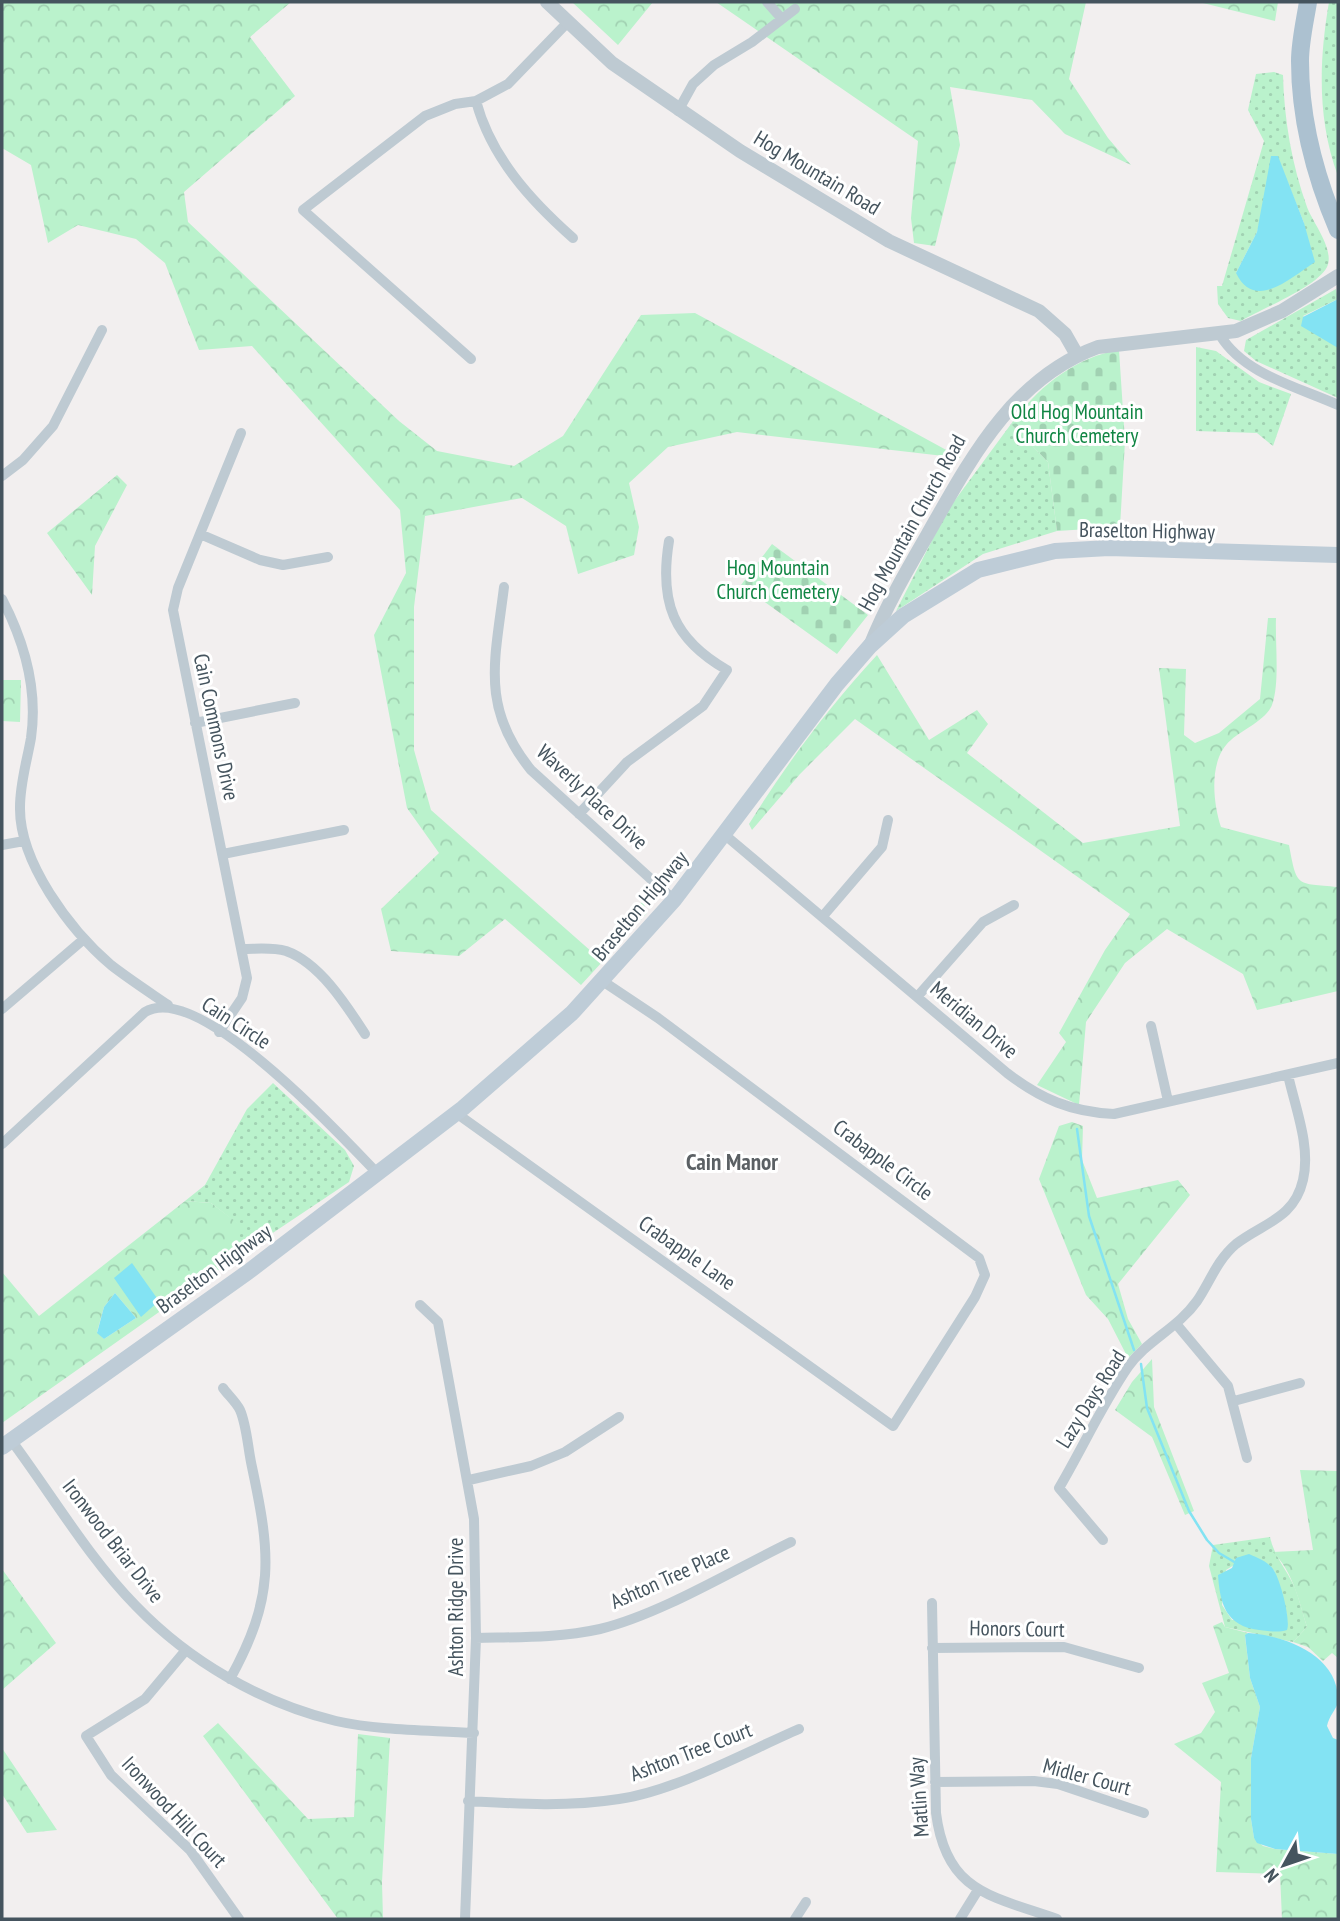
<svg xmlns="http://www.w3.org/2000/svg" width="1340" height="1921" font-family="'PT Sans Narrow',sans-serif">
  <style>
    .grass { fill: url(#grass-dots); fill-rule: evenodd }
    .forest { fill: url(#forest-crowns); fill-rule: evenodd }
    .cemetery { fill: url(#cemetery-stones) }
    .water { fill: #83e3f3 }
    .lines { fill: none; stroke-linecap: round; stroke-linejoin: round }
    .stream { stroke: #83e3f3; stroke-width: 2.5 }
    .minor { stroke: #becad2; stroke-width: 10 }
    .tertiary { stroke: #becad2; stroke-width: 14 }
    .secondary { stroke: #beccd7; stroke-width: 16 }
    .primary { stroke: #acc1d0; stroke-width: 18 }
    .labels { text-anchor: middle; stroke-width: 6; stroke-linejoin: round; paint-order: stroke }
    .street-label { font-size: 21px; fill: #45545e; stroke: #fff }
    .park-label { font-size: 21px; fill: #108543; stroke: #fff }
    .neighbourhood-label { font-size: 23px; font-weight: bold; fill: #5b6064; stroke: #fff }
  </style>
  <defs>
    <pattern id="grass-dots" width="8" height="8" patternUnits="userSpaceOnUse" patternTransform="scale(1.75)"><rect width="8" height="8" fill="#baf2cc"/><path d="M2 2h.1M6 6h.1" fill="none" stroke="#a1d1b2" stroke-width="1.8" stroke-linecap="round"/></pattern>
    <pattern id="forest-crowns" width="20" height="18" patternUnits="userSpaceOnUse" patternTransform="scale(1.75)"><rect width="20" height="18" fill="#baf2cc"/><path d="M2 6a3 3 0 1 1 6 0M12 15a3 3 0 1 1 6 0" fill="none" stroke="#a1d1b2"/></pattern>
    <pattern id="cemetery-stones" width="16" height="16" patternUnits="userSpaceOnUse" patternTransform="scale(1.75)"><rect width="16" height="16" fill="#baf2cc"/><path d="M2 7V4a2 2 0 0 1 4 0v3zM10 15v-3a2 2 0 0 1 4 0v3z" fill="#a1d1b2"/></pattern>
  </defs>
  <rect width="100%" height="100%" fill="#f2efef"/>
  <path class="grass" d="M1329 2H1338V176C1317 120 1319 60 1329 2Z
    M1274 72 1283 75C1284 119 1292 166 1307 207 1313 223 1335 250 1327 267 1317 287 1261 309 1241 321L1228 318 1218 304 1217 286H1222L1264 141 1248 110 1256 74ZM1277 156 1304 223 1236 273 1257 232Z
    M1336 289 1338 299 1303 316 1338 348V398L1256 361 1244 351 1246 340Z
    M1196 347 1216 351 1259 382 1291 394 1273 446 1257 433 1196 431Z
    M1011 424 1048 462 1057 531 983 554 896 611 947 511Z
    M273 1083 345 1150 354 1166 349 1182 237 1257 238 1224 211 1203 185 1201 205 1185 247 1109Z
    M1270 1537C1274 1556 1287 1570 1295 1588 1300 1601 1303 1615 1307 1627L1293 1642 1225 1627 1209 1566 1213 1545ZM1234 1565 1274 1570 1287 1615 1232 1620 1222 1605 1226 1570Z"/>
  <path class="forest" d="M2 2H291L250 37 295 96 184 192 188 222 399 421 437 451 514 466 563 436 641 315 695 313 961 458 737 432 668 447 629 483 639 527 634 555 578 574 566 526 522 498 425 516 414 607V750L431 810 592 952 643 901 647 913 581 985 505 919 459 956 391 951 381 909 439 853 407 808 374 635 406 573 400 510 252 346 199 350 165 263 136 239 78 225 48 243 31 165 2 148Z
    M572 2H653L618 45Z
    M716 2H1086L1069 79 1108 138 1131 165 1065 134 1032 100 950 87 960 145 935 246 914 243 911 218 918 141Z
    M1199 2H1278L1275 21Z
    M117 475 127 485 95 546 92 595 47 533Z
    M1268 618H1276C1275 643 1280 683 1272 705 1266 720 1242 730 1231 740 1208 759 1213 803 1221 827L1289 845C1297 888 1296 883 1338 887V991L1257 1010 1243 974 1167 929 1125 963 1086 1022 1079 1105 1037 1085 1066 1042 1059 1033 1105 950 1130 914 855 719 800 774 752 830 749 824C787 763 828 708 877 655L929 740 977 710 988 724 967 753 1083 843 1180 826 1159 668 1186 669 1184 735 1195 743 1219 733 1260 699Z
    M2 680H21L20 722 2 721Z
    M1072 1122 1083 1126 1082 1160 1097 1198 1178 1180 1190 1195 1118 1284 1128 1319 1142 1344 1128 1358 1108 1319 1086 1295 1039 1179 1059 1126Z
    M185 1201 211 1203 239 1224 237 1257 2 1423V1272L39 1316ZM115 1293 136 1318 104 1339 97 1332 104 1307Z
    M1152 1359 1154 1407 1194 1511 1185 1515 1152 1437 1115 1410 1132 1382Z
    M1300 1470 1338 1471V1658L1332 1653 1323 1661 1308 1647 1293 1642 1307 1627C1299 1601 1293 1572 1273 1552L1313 1550Z
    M2 1569 56 1643 2 1690Z
    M1222 1622 1225 1627 1248 1633 1245 1636 1250 1678 1260 1707 1251 1758V1819L1254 1838 1263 1846 1275 1849 1338 1854V1919H1282L1280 1874 1216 1872 1221 1782 1174 1744 1201 1733 1215 1712 1202 1683 1229 1673 1213 1626Z
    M218 1723 308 1819 354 1817 358 1734 390 1738 382 1882 383 1919H338L203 1736Z
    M2 1748 57 1830 27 1833 2 1794Z"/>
  <path class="cemetery" d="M1119 350 1125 441 1120 527 1057 531 1048 462 1011 424C1037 388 1075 357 1119 350Z
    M772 544 868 615 837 654 741 585Z"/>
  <path class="water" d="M1271 156H1278L1304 223 1315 262C1290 278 1255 312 1236 273L1257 232Z
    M1338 299V348L1301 326 1303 317Z
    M132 1263 159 1301 141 1317 114 1278Z
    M115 1293 136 1318 104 1339 97 1333 104 1307Z
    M1249 1554C1258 1558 1267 1561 1273 1569 1280 1578 1291 1620 1287 1630 1278 1633 1268 1631 1259 1630 1226 1626 1220 1604 1218 1575L1232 1568 1236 1558Z
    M1248 1633C1282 1635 1340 1654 1338 1702 1336 1710 1329 1716 1327 1726L1333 1738 1338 1740V1854L1275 1849 1257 1843 1254 1838 1251 1819V1758L1260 1707 1250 1678 1245 1635Z"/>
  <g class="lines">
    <path class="stream" d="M1077 1129 1089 1216 1134 1350
      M1141 1364 1147 1408 1189 1511 1207 1540 1219 1553 1236 1563"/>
    <path class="minor" d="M767 2 782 19
      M476 101C491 157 530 200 573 238
      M678 111 693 84 714 65 752 42 795 9
      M1220 335C1243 374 1298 387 1338 405
      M471 359 303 210 425 116 455 104 476 101 508 84 567 23
      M2 476 23 460 53 426 102 330
      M200 534 260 560 283 565 328 557
      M504 587C495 661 480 707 531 770L674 900
      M2 599C25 643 38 689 31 738 27 761 20 783 20 807 19 862 70 930 111 965 129 979 149 992 168 1005
      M195 723 295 703
      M579 814 627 762 703 706 727 670C673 639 659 602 669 541
      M725 835 1007 1073C1041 1099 1071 1112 1114 1114L1338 1063
      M2 845 24 841
      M223 854 344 830
      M823 916 882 847 888 820
      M242 949C257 949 272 947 286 951 320 963 347 1006 365 1034
      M917 997 983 922 1014 905
      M2 1009 84 939
      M1151 1026 1168 1101
      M219 1032 242 998 247 978 173 610 178 588 241 433
      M456 1113 893 1426 975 1297 985 1275 979 1258 658 1018 604 982
      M2 1144 145 1012C198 980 341 1135 377 1173
      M420 1305 438 1322 474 1519 476 1638 465 1919
      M1177 1325 1228 1386 1247 1458
      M223 1388C228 1395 236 1402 240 1410 247 1426 248 1450 252 1467 271 1556 275 1597 230 1679
      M1234 1401 1300 1383
      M11 1440C52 1495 88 1557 136 1606 189 1661 261 1703 336 1721 381 1731 429 1730 474 1733
      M469 1480 531 1466 565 1452 619 1417
      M1103 1540 1059 1488C1082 1449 1102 1405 1128 1367 1146 1341 1178 1328 1197 1301 1210 1282 1217 1260 1236 1244 1263 1223 1294 1219 1303 1180 1311 1146 1295 1107 1288 1075
      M932 1603 936 1813C946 1893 992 1896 1057 1919
      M476 1638C517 1637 560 1638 600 1629 661 1614 733 1570 791 1542
      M932 1648 1064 1647 1139 1668
      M186 1650 145 1699 86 1736 111 1775 190 1850 239 1919
      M935 1782 1034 1781 1058 1784 1144 1813
      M468 1801C519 1804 568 1807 619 1799 675 1791 746 1752 799 1729
      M795 1919 806 1902
      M960 1919 978 1890"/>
    <path class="tertiary" d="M547 2 612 63 740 151 889 241 1039 311 1065 334 1077 355
      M870 646C886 606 907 570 929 532 971 458 1013 378 1098 347L1236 331 1282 311 1338 276"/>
    <path class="secondary" d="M2 1447 248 1272 463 1108 572 1013 674 900 837 684 870 646 903 616 978 570 1055 551 1109 548 1338 555"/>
    <path class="primary" d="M1308 2C1305 21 1300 42 1300 61 1300 120 1315 176 1338 230"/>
  </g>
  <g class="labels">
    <g class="street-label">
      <text transform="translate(817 173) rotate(31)" y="7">Hog Mountain Road</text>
      <text transform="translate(912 523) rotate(-61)" y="7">Hog Mountain Church Road</text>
      <text transform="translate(1147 531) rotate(1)" y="7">Braselton Highway</text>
      <text transform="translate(216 727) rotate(78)" y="7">Cain Commons Drive</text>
      <text transform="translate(592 797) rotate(43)" y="7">Waverly Place Drive</text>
      <text transform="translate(640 906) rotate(-50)" y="7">Braselton Highway</text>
      <text transform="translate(974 1020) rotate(40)" y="7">Meridian Drive</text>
      <text transform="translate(236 1023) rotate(33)" y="7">Cain Circle</text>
      <text transform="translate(883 1160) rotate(37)" y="7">Crabapple Circle</text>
      <text transform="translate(687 1253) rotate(35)" y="7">Crabapple Lane</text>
      <text transform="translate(214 1269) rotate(-36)" y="7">Braselton Highway</text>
      <text transform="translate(1091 1399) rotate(-58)" y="7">Lazy Days Road</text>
      <text transform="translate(113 1541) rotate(52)" y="7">Ironwood Briar Drive</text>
      <text transform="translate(670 1577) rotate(-24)" y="7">Ashton Tree Place</text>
      <text transform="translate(456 1607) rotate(-90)" y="7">Ashton Ridge Drive</text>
      <text transform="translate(1017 1629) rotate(1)" y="7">Honors Court</text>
      <text transform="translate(691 1752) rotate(-21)" y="7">Ashton Tree Court</text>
      <text transform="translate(1087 1777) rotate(15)" y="7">Midler Court</text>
      <text transform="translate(919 1797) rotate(-94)" y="7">Matlin Way</text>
      <text transform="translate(174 1812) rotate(47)" y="7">Ironwood Hill Court</text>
    </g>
    <g class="park-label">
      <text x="1077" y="419">Old Hog Mountain<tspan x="1077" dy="24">Church Cemetery</tspan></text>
      <text x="778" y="575">Hog Mountain<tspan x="778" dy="24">Church Cemetery</tspan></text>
    </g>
    <g class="neighbourhood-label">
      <text x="732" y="1170">Cain Manor</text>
    </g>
  </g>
  <rect width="1340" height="1921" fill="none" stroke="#45545e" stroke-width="7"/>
  <g transform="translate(1284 1865) rotate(230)" stroke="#ffffff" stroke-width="5" paint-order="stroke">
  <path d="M0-5L12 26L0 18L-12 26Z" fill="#45545e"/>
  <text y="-10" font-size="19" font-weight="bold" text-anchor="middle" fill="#45545e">N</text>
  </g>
</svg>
